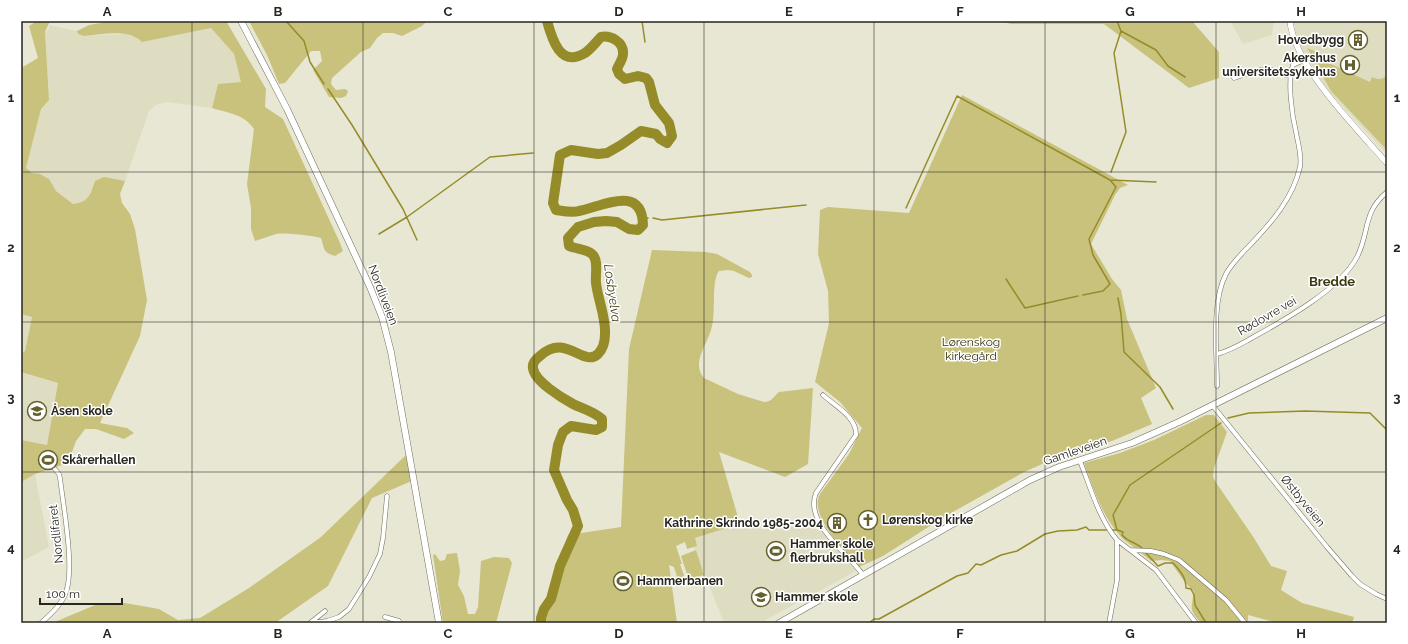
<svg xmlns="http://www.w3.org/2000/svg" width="1408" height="644" font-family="Raleway,sans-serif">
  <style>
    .built { fill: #dfddc1 }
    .green { fill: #c8c27d }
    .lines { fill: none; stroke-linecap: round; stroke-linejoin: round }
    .stream { stroke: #958c29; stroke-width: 1.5 }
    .river { stroke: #958c29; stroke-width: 10 }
    .minor-casing { stroke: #6e6d5b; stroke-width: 5 }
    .tertiary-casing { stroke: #6e6d5b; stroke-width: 6 }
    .secondary-casing { stroke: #6e6d5b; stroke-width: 7 }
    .minor { stroke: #fff; stroke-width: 4 }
    .tertiary { stroke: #fff; stroke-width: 5.5 }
    .secondary { stroke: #fff; stroke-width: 6 }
    .grid { fill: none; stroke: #27261f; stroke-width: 1; stroke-opacity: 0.55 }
    .labels { text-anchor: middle; stroke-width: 3; stroke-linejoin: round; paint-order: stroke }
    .poi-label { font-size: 12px; font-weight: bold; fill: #27261f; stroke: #fff; text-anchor: start }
    .street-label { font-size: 12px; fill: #27261f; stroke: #fff }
    .park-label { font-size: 12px; fill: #373309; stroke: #fff }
    .neighbourhood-label { font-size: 13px; font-weight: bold; fill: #3c390e; stroke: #fff }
    .water-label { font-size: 13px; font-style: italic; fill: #46421a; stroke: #fff }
    .neatline { fill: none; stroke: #27261f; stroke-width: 1.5 }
    .grid-label { font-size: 13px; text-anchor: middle; font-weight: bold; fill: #27261f }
  </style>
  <rect width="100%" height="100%" fill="#e8e7d3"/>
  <path class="built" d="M1230 21H1274L1272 35 1243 44Z
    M1294 21H1387V154L1328 91 1296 39Z
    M49 25 77 31 78 34 84 36 125 34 136 37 142 42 211 28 234 54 242 82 218 84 212 108 167 102 156 105 149 111 125 181 104 178 95 181 88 199 82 203 73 204 56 191 49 179 40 174 32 173 26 168 41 109 49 100 45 32 49 29Z
    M21 314 32 317 25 351 21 354Z
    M21 372 58 383 47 445 21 440Z
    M35 474 49 547 21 562V482Z
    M740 524 761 529 788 526 805 527 820 530 856 571 760 623H724L691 540Z"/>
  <path class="green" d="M37 21H50L45 32 49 100 41 109 26 168 32 173 40 174 49 179 56 191 73 204C90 202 90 194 95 181L104 177 125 181 120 194 122 203 130 214 135 229 147 300 140 336 100 423 127 428 134 433 124 439 96 429H85L76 441 68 463 35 474 21 482V440L47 445 58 383 21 372V354L25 351 32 317 21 314V68L38 58 29 26Z
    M114 21H226L266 89 265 107 283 119 340 243 343 251 335 256C322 252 325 249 321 238 316 236 283 232 276 234 269 236 262 239 255 241L251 229V208L247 184 254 129C244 114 228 113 212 108L218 84 241 82 234 54 211 28 142 42C128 28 103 35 84 36L78 34 77 31 89 25Z
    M249 21H427L422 26 402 36 393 33H383L377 38 370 48 361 52 332 78 331 84 336 90 345 89 348 91 346 96 341 98 329 97 313 70 322 61 320 51H311L285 83 279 84 267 55Z
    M1000 21H1192L1219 52V78L1189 88 1104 24H1011Z
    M1307 48 1322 54 1320 59 1370 82 1372 77C1379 80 1382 80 1387 75V150L1331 91Z
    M962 95 1128 185 1120 188 1115 195 1091 244 1112 279 1121 290 1127 319 1156 388 1141 398 1152 424 1112 441 1049 461 1024 472 944 517 883 556 859 567C846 551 808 516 820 494L849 454 862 428 840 402 815 382 829 323 828 291 818 254 820 210 828 207 909 213Z
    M652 250 706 252 717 254 750 272 752 275V277L749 278 734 271 728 270 719 271C711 281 716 312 712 326 709 343 690 362 704 378L738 394 764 402C772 402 774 396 779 392L813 388 808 464 785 477 719 452 740 524 695 538 697 546 687 549 685 542 676 546 682 564H680L686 581 679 583 674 567 669 565 677 623H539L568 535 621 527 629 349Z
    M1206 415H1214L1227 432 1214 468 1213 477 1217 484 1254 538 1271 566 1287 571 1281 590 1302 603 1354 617 1352 623H1278L1248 615V623H1201C1189 610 1191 609 1194 592L1184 581 1170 561 1162 560 1151 561C1142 553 1131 546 1122 538 1102 516 1094 491 1084 463L1120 453 1154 440Z
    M409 452 414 480 372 498 328 586 275 623H55L57 621 100 603H125L159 609 178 620 200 618 249 588 321 537Z
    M696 550 704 575 689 580 681 556Z
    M457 553 460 571 458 585 464 596 468 614H475L478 607 481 561 494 557 509 558 512 563 496 623H443L433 555 435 554 440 561 445 560 447 554Z"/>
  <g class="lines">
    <path class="stream" d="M286 21 304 41 310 62 324 84
      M642 21 645 42
      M1121 31 1156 50 1168 66 1185 77
      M328 89 352 125 403 209 417 240
      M1111 172 1126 132 1114 53 1121 31 1117 21
      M1110 180 1156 182
      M906 208 957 96 1110 180 1116 187 1089 239 1093 255 1110 284 1103 291 1083 295
      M643 217 648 218
      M653 218 662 220 806 205
      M379 234 407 217 490 157 533 153
      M1006 279 1025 308 1078 296
      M1118 298 1121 314 1124 352 1160 387 1173 409
      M1228 418 1249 413 1305 411 1370 413 1387 430
      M1117 530 1113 515 1130 485 1221 423
      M1146 553 1158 566 1165 563H1173C1180 571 1186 577 1186 588L1191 589 1194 595 1195 605 1206 623
      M869 623 874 619H879L957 576 968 573 976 564 981 565 1001 555 1017 551 1045 534 1058 531 1077 530 1086 527 1089 530H1117L1123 532 1122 535C1130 544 1136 541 1144 550"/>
    <path class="river" d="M541 623V618L544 609 551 599 560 566 578 526 573 510 567 500 554 470 558 445 563 432 571 426 596 430 602 427V419C593 411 583 409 573 404 562 398 534 381 533 368 532 363 536 359 540 356 566 332 583 368 598 354 603 349 605 341 605 334 606 317 598 300 596 283 595 274 599 260 592 254 587 249 576 249 569 246L568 238 578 227 594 222 606 221 617 222 629 229 638 230 643 225C642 184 603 206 579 211 572 213 563 211 556 210L553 203 560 155 571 150 598 154 607 153 621 145 641 131 656 134 660 139 667 143 672 136 669 123 655 105 649 82 646 78 638 76 625 79 619 74 617 69C619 64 623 59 623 54 624 42 611 35 601 37 596 42 591 49 585 53 560 68 552 39 547 21"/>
    <g class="minor-casing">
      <path id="minor" d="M1234 78C1246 74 1259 68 1272 70 1278 72 1284 75 1290 76
        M1217 354C1229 351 1239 345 1250 339 1281 322 1341 289 1357 257 1370 232 1362 213 1387 192
        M1217 386C1217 354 1211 302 1226 274 1232 263 1242 253 1251 244 1272 222 1293 198 1300 167 1302 155 1298 144 1296 132 1292 115 1287 81 1293 65L1304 60
        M823 395C835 406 857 417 856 435L816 493C804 523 848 553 863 575
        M1213 406 1327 547 1352 576 1360 584 1376 594 1387 599
        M1080 461C1090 486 1099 519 1117 540L1156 570 1196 623
        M1130 550 1151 551 1164 554 1179 560 1226 600 1245 623
        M385 617 399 621 400 623
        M41 623C51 614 62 604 66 592 75 568 63 504 60 478L59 474 49 462
        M310 623 327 621 339 617 349 609 369 577 380 554 383 538 387 496
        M310 623 325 611
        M1109 623 1117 580V540"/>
    </g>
    <g class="tertiary-casing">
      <path id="tertiary" d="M1290 21C1294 66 1357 129 1387 163"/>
    </g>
    <g class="secondary-casing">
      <path id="secondary" d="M241 21 287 109 370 287 382 317 391 352 439 623
        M779 623 1030 480 1059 467 1132 443 1179 422 1387 318"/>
    </g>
    <use href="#minor" class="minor"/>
    <use href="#tertiary" class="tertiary"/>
    <use href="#secondary" class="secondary"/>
  </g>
  <path class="grid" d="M192 21V623M363 21V623M534 21V623M704 21V623M874 21V623M1045 21V623M1216 21V623M21 172H1387M21 322H1387M21 472H1387"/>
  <defs>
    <g id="building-ring" transform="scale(1)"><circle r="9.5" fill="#fff" stroke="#65602d" stroke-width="1.5"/><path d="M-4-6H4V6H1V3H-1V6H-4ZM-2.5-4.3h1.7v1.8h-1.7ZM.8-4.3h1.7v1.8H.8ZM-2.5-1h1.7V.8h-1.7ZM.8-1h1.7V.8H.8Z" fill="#65602d"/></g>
    <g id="hospital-ring" transform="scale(1)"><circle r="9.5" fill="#fff" stroke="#65602d" stroke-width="1.5"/><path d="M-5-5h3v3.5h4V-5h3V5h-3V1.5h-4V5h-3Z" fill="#65602d"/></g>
    <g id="school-ring" transform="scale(1)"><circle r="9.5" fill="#fff" stroke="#65602d" stroke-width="1.5"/><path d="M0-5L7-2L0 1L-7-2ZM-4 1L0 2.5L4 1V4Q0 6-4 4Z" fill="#65602d"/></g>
    <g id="stadium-ring" transform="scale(1)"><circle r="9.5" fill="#fff" stroke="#65602d" stroke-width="1.5"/><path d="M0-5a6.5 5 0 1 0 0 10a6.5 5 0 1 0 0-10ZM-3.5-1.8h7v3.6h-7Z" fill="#65602d"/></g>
    <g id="church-ring" transform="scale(1)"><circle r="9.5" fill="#fff" stroke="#65602d" stroke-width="1.5"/><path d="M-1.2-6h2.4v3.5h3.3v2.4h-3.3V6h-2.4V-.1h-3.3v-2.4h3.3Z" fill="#65602d"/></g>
  </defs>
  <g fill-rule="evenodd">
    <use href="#building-ring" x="1358" y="40"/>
    <use href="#hospital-ring" x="1350" y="65"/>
    <use href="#school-ring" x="37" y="411"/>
    <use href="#stadium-ring" x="48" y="460"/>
    <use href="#church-ring" x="868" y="520"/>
    <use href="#building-ring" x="837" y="523"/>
    <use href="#stadium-ring" x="776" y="551"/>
    <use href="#stadium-ring" x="623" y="581"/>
    <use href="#school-ring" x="761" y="597"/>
  </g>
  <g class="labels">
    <g class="poi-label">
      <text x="1344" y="44" text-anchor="end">Hovedbygg</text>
      <text x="1336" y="62" text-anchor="end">Akershus<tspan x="1336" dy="14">universitetssykehus</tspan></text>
      <text x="51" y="415">Åsen skole</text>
      <text x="62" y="464">Skårerhallen</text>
      <text x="882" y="524">Lørenskog kirke</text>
      <text x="823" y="527" text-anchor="end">Kathrine Skrindo 1985-2004</text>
      <text x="790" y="548">Hammer skole<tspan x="790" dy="14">flerbrukshall</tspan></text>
      <text x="637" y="585">Hammerbanen</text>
      <text x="775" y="601">Hammer skole</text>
    </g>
    <g class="street-label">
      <text transform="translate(383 295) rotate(69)" y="4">Nordliveien</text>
      <text transform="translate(1267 316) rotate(-30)" y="4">Rødovre vei</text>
      <text transform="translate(1075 451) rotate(-19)" y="4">Gamleveien</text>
      <text transform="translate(1303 501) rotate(51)" y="4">Østbyveien</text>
      <text transform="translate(56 534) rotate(-96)" y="4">Nordlifaret</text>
    </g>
    <g class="park-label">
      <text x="971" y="346">Lørenskog<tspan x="971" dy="14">kirkegård</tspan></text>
    </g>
    <g class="neighbourhood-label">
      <text x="1332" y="286">Bredde</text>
    </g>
    <g class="water-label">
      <text transform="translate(613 293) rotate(82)" y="5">Losbyelva</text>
    </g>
  </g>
  <rect width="1408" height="644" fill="none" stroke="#ffffff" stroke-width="44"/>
  <path d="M40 598v6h82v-6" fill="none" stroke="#27261f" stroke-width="2"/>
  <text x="46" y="598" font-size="12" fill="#27261f" stroke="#ffffff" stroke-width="3" paint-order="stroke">100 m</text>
  <rect x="22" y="22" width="1364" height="600" class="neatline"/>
  <g class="grid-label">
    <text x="107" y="16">A</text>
    <text x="278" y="16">B</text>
    <text x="448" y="16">C</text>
    <text x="619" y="16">D</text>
    <text x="789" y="16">E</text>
    <text x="960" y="16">F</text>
    <text x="1130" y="16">G</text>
    <text x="1301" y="16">H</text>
    <text x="11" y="102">1</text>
    <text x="1397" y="102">1</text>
    <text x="11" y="252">2</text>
    <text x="1397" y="252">2</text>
    <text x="11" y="402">3</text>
    <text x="1397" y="402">3</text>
    <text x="11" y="552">4</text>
    <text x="1397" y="552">4</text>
    <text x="107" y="638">A</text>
    <text x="278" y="638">B</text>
    <text x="448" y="638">C</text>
    <text x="619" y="638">D</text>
    <text x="789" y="638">E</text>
    <text x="960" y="638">F</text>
    <text x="1130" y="638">G</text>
    <text x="1301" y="638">H</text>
  </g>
</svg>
